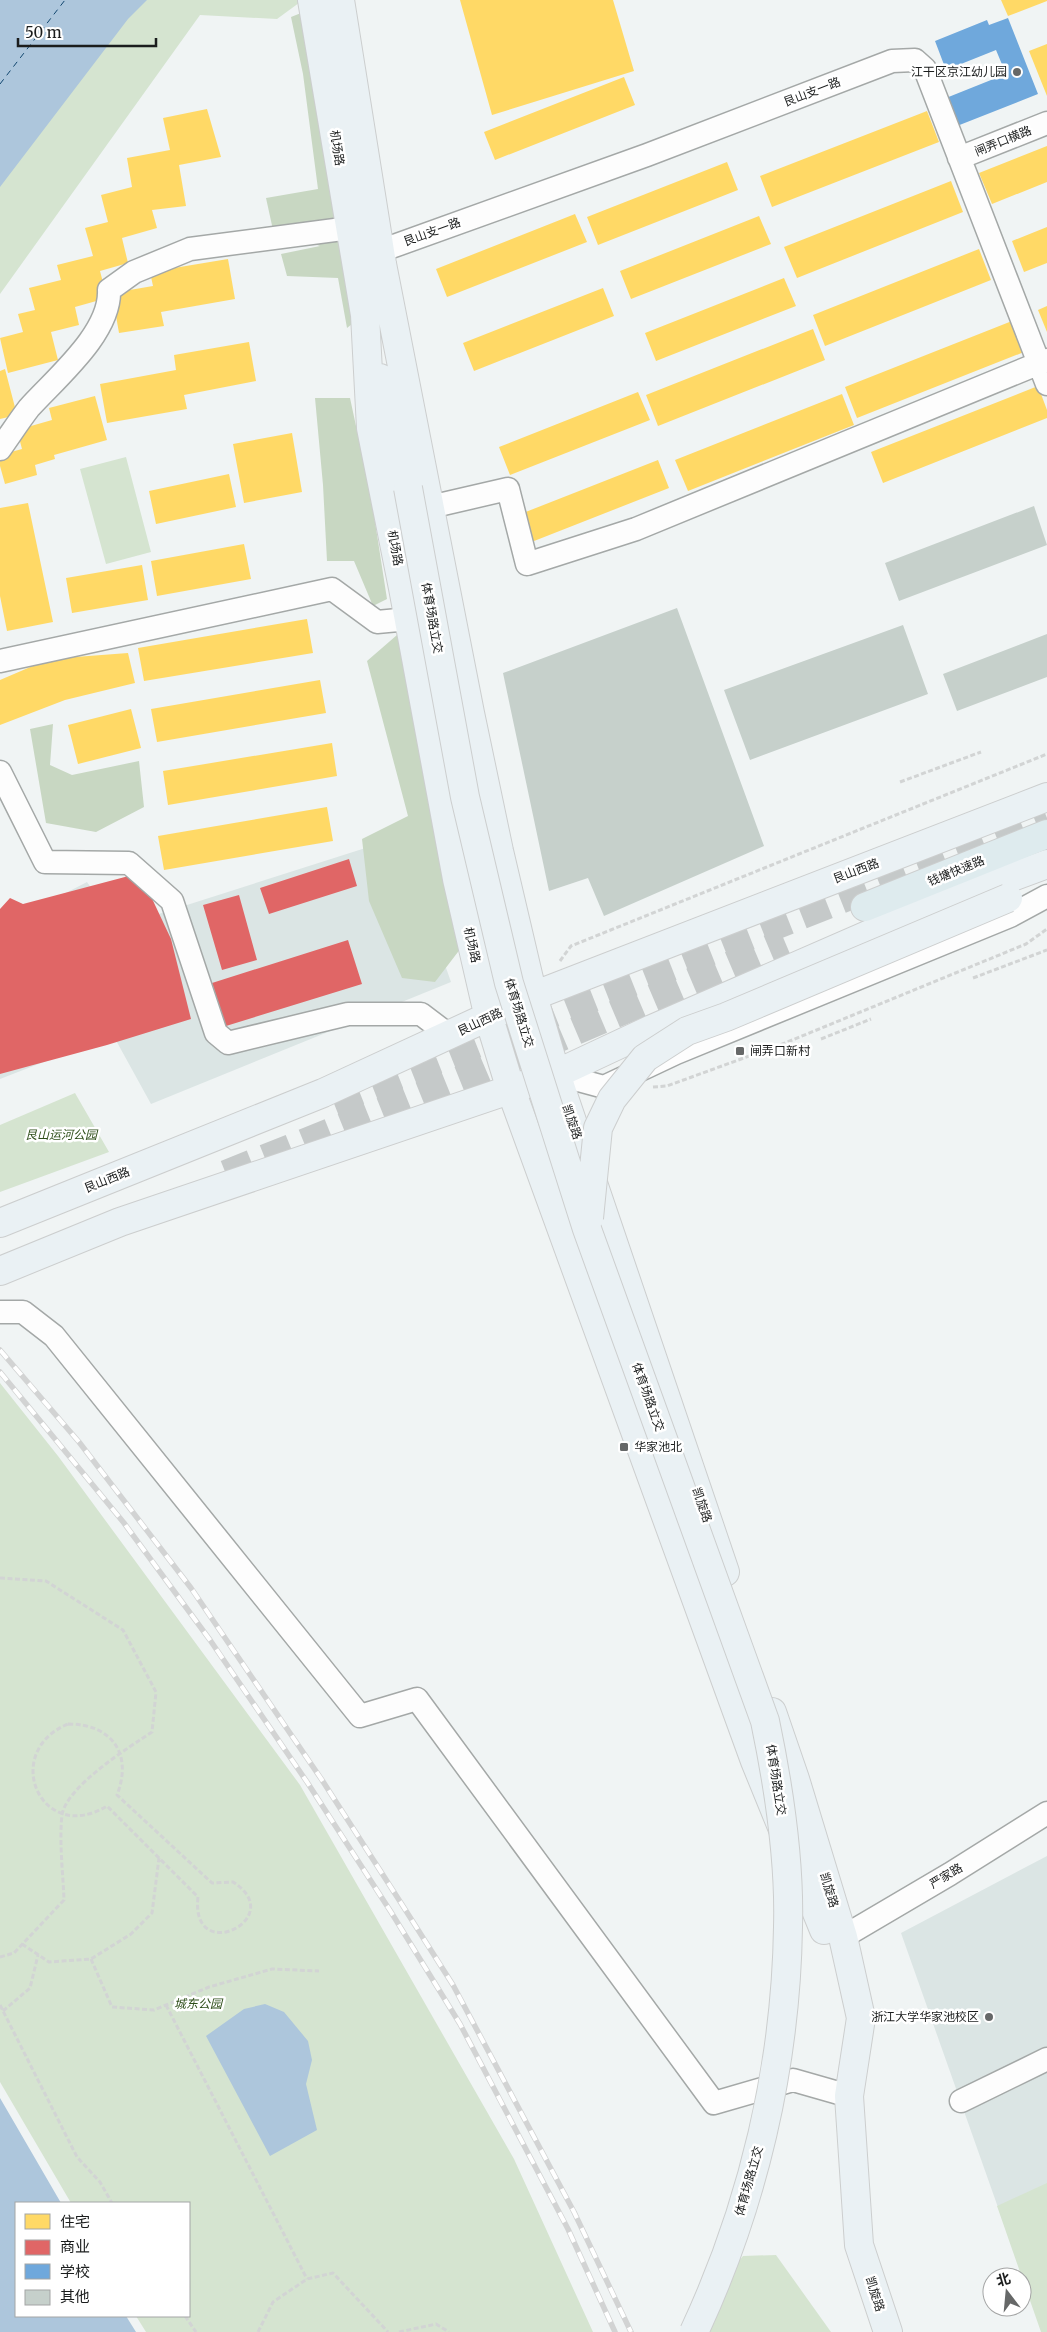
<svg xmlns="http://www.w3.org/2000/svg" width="1047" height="2332" font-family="Merriweather,'Noto Sans SC',serif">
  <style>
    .built { fill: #dbe5e4 }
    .green { fill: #d5e4d0 }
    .forest { fill: #c8d7c2 }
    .water { fill: #adc6dc }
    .homes { fill: #ffd966 }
    .shops { fill: #e06666 }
    .schools { fill: #6fa8dc }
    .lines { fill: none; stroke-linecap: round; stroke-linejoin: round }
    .ferry { stroke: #11466f; stroke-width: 1; stroke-dasharray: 6 5; stroke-linecap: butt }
    .building { fill: #c6d0cb }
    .highway-tunnel { stroke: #c5c9c9; stroke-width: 28; stroke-dasharray: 28 14; stroke-linecap: butt }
    .minor-casing { stroke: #a4a8a7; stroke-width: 25 }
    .major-casing { stroke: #cccece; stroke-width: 30 }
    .highway-casing { stroke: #cccece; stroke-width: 30 }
    .path { stroke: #d2d4d4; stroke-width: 3; stroke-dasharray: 5 2.5; stroke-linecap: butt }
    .minor { stroke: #fdfdfd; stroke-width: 22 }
    .major { stroke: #eaf1f4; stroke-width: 28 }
    .highway { stroke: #deebee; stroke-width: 28 }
    .rail-casing { stroke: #d2d3d3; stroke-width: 5.5 }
    .rail { stroke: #fff; stroke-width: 4; stroke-dasharray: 11; stroke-linecap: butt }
    .major-bridge-casing { stroke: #cccece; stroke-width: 30; stroke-linecap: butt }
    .major-bridge { stroke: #eaf1f4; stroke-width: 28 }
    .poi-dot { fill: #666868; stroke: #fff; stroke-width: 2 }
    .labels { text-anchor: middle; stroke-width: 5; stroke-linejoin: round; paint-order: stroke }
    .poi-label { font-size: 12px; fill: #1b1d1d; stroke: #fff; text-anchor: end }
    .street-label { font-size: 12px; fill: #1b1d1d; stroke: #fff }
    .park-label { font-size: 12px; font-style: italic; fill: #2d4d18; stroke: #fff }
  </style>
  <rect width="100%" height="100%" fill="#f0f4f4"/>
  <path class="built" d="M400 837 451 982 151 1104 113 1035 0 1079V927L87 882 118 927Z
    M1047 1856V2332H1042L901 1933Z"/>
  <path class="green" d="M0 0H303L277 19 200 15 0 294Z
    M126 457 151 552 106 564 80 469Z
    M75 1093 109 1152 0 1192V1125Z
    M0 1383 58 1456 300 1785 514 2159 593 2332H146L136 2316H189V2203H71L0 2082Z
    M1047 2183V2332H1041L997 2206Z
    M776 2255 831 2332H681L743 2256Z"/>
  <path class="forest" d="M306 11 357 320 347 328 338 278 287 276 281 254 320 246 273 230 266 198 318 189 303 74 291 17Z
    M315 398H350L371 496 387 599 373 606 354 561H327L323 485Z
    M397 635 411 689 461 948 435 982 402 978 369 901 362 839 408 816 367 661Z
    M53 724 50 765 72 775 139 761 144 807 96 832 46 823 30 729Z"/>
  <path class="water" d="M0 0H147L128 19 0 187Z
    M265 2004 284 2012 308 2041 312 2060 306 2084 317 2130 270 2156 206 2036 244 2009Z
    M0 2098 61 2203H16V2316H126L136 2332H0Z"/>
  <path class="homes" d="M460 0H613L634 71 492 115Z
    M1001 0H1047V1L1008 16Z
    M1047 44V96L1029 51Z
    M624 77 635 105 495 160 484 132Z
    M207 109 221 157 179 165 186 206 152 210 157 228 122 238 128 263 100 271 107 298 75 307 79 325 51 332 58 360 8 373 0 338 23 332 18 314 35 310 29 288 61 280 57 265 93 256 85 228 108 222 101 195 132 187 127 158 170 150 163 118Z
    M927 111 939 142 772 207 760 176Z
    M1047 146V182L992 204 979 173Z
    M727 162 738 190 598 245 587 217Z
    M951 181 963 212 797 278 784 247Z
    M575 214 587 242 447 297 436 269Z
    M759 216 771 244 631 299 620 271Z
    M1047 227V263L1024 272 1012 241Z
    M979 249 991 280 825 346 813 315Z
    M228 259 235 299 161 312 164 326 119 333 112 293 153 286 150 272Z
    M784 278 796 306 656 361 645 333Z
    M603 288 614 316 474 371 463 343Z
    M1047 306V332L1038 310Z
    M1012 321 1024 352 857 418 845 387Z
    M813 329 825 360 658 426 646 395Z
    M249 342 256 381 184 395 187 409 107 423 100 384 176 370 174 355Z
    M5 369 17 415 0 419V371Z
    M1038 386 1047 410V418L883 483 871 452Z
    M638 392 650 420 510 475 499 447Z
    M842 394 854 425 688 491 675 460Z
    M95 396 107 440 54 455 55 459 35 465 37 475 5 484 0 466V455L22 449 17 430 52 420 49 408Z
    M292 433 302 492 244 503 233 444Z
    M658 460 669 488 529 543 518 515Z
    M229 474 236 507 156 524 149 491Z
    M28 503 53 622 7 631 0 596V508Z
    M244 544 251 579 157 596 151 561Z
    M142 565 148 600 72 613 66 578Z
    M307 619 313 653 144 681 138 648Z
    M128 653 135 683 65 700 0 725V680L49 659Z
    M320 680 326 713 157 742 151 709Z
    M131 709 141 748 78 764 68 725Z
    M332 743 337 776 168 805 163 771Z
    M327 807 333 841 164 870 158 836Z"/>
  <path class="shops" d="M349 859 357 886 269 914 260 888Z
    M140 873 171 939 191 1019 107 1045 0 1074V909L10 898 23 904Z
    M239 895 257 960 222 970 203 905Z
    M348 940 362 984 226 1026 212 983Z"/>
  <path class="schools" d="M1008 18 1038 94 957 126 946 98 1006 74 996 50 946 70 935 41 987 20 989 25Z"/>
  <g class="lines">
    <path class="ferry" d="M0 84 65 0"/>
  </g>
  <path class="building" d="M1034 506 1047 545 899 601 885 563Z
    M677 608 764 846 604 916 588 878 549 891 503 673Z
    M903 625 928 694 750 760 724 690Z
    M1047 634V677L957 711 943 674Z"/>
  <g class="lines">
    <path class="highway-tunnel" d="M333 1101 1047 818
      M226 1174 467 1077 785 942"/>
    <g class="minor-casing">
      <path id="minor" d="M959 158 1047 123
        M380 251 647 155 892 61 915 60 925 69 1047 384
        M0 449C10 435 19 421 29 408 56 378 111 333 109 290L134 272 190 249 350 228
        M430 507 508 489 527 564 636 529 1047 360
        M0 661 332 589 377 622 409 619
        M0 772 45 862 129 863 172 901 216 1033 228 1043 348 1014H421L450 1036
        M556 1074 604 1087 676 1053 1010 916 1047 896
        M0 1312H23L54 1336 360 1716 417 1699 714 2103 793 2080 849 2096
        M843 1937 950 1874 1047 1813
        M961 2101 1047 2059"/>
    </g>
    <g class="major-casing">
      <path id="major" d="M312 0 365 315 371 428 403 588 457 879 489 1018 511 1090 755 1761 824 1930
        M340 0 382 264 470 713 499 851 533 996 556 1074 725 1572
        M380 378 408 488
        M0 1223 323 1093 533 996 1047 797
        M0 1271 120 1222 556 1074 652 1029 934 906 1047 864
        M772 1712 795 1779 843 1937 861 2018 849 2096 859 2245 888 2332"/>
    </g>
    <g class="highway-casing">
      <path id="highway" d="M865 907 1047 834"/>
    </g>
    <path class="path" d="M900 782 981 752
      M560 961 571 946 1047 754
      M973 978 1047 950
      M821 1039 871 1019
      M653 1087 667 1086 785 1043 1026 944 1047 929
      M0 1578 46 1581 123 1630 156 1692 152 1732C129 1747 66 1787 62 1815 59 1842 63 1872 64 1900L14 1953 0 1957
      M68 1724C112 1724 133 1754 117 1795L212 1883 233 1882C290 1918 190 1967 198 1897L107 1806C41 1846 0 1752 68 1724Z
      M22 1944 49 1962 91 1959 131 1934 152 1913 159 1858
      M91 1959 112 2007 154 2010 209 1987 272 1969 319 1971
      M0 2005 77 2157 100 2182 112 2203
      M166 2005 307 2279
      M3 2011 30 1988 38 1955
      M185 2316 196 2332
      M258 2332 273 2302 307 2279 333 2273 388 2332
      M399 2332 436 2324 449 2332"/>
    <use href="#minor" class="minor"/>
    <use href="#major" class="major"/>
    <use href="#highway" class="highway"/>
    <g class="rail-casing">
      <path id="rail" d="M0 1350 79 1442 191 1588 322 1780 401 1903 453 1985 574 2212 631 2332
        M0 1372 124 1523 210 1640 307 1782 391 1912 460 2024 568 2229 615 2332"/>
    </g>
    <use href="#rail" class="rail"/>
    <g class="major-bridge-casing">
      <path id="major-bridge" d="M408 488 465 797 509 983 587 1229 765 1721C779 1788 790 1858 788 1927 786 2066 753 2206 694 2332
        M589 1218 598 1128 612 1099 645 1058 687 1031 726 1017 1008 898"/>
    </g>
    <use href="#major-bridge" class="major-bridge"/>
  </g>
  <g class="poi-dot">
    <circle cx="1017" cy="72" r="5"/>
    <rect x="735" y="1046" width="10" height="10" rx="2.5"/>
    <rect x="619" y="1442" width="10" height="10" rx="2.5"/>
    <circle cx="989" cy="2017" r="5"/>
  </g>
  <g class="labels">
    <g class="poi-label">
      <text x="1007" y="76">江干区京江幼儿园</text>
      <text x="750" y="1055" text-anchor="start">闸弄口新村</text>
      <text x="634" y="1451" text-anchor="start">华家池北</text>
      <text x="979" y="2021">浙江大学华家池校区</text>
    </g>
    <g class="street-label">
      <text transform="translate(812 92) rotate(-21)" y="4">艮山支一路</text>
      <text transform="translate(1003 141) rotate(-22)" y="4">闸弄口横路</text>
      <text transform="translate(337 148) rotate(81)" y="4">机场路</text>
      <text transform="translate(432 232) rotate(-20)" y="4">艮山支一路</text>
      <text transform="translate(395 548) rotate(79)" y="4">机场路</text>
      <text transform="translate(432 618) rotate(80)" y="4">体育场路立交</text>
      <text transform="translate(856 871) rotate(-21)" y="4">艮山西路</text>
      <text transform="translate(956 871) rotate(-22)" y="4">钱塘快速路</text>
      <text transform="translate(472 945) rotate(77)" y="4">机场路</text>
      <text transform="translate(519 1013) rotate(73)" y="4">体育场路立交</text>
      <text transform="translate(480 1022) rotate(-25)" y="4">艮山西路</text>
      <text transform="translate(572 1122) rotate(71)" y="4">凯旋路</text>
      <text transform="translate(107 1180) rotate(-22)" y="4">艮山西路</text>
      <text transform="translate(648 1397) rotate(70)" y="4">体育场路立交</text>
      <text transform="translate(702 1505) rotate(71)" y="4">凯旋路</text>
      <text transform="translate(776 1780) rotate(81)" y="4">体育场路立交</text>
      <text transform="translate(946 1876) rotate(-31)" y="4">严家路</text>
      <text transform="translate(829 1890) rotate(73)" y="4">凯旋路</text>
      <text transform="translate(749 2181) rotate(-74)" y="4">体育场路立交</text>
      <text transform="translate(875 2294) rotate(72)" y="4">凯旋路</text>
    </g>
    <g class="park-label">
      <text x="61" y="1139">艮山运河公园</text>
      <text x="198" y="2008">城东公园</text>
    </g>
  </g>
  <rect x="15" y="2202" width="175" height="115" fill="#ffffff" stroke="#a4a5a5"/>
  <rect x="25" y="2214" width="25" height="15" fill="#ffd966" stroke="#a4a5a5"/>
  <text x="60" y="2227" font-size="15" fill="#1b1d1d">住宅</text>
  <rect x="25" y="2240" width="25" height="15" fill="#e06666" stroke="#a4a5a5"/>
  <text x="60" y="2252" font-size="15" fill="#1b1d1d">商业</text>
  <rect x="25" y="2264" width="25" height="15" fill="#6fa8dc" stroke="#a4a5a5"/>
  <text x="60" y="2277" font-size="15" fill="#1b1d1d">学校</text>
  <rect x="25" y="2290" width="25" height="15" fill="#c6d0cb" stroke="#a4a5a5"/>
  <text x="60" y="2302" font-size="15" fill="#1b1d1d">其他</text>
  <g transform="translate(1007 2292) rotate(344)"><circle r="24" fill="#ffffff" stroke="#a4a5a5"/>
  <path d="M0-4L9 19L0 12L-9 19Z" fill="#666868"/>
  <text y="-8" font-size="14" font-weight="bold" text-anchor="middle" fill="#1b1d1d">北</text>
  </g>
  <path d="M18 38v8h138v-8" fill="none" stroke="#1b1d1d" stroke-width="2.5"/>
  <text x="25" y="38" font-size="15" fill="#1b1d1d" stroke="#ffffff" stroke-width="4" paint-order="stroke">50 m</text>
</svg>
